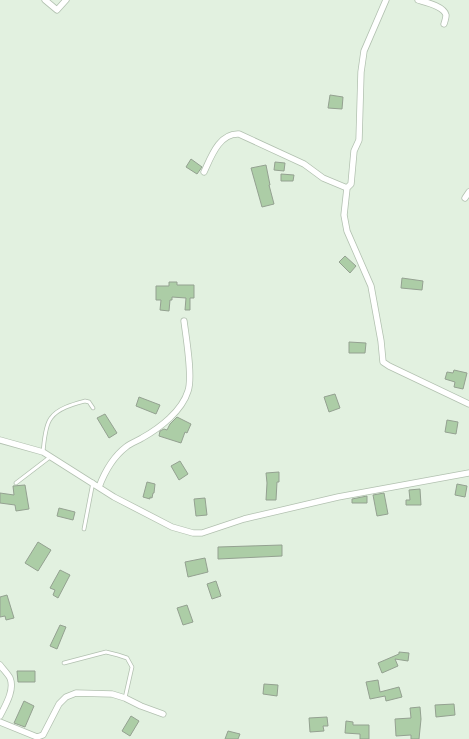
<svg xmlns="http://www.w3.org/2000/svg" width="469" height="739" font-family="Quicksand,sans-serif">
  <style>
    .building { fill: #accda6; stroke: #94a191 }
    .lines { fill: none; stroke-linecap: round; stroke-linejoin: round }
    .service-casing { stroke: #b2c1b0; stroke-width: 4.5 }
    .minor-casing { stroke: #b2c1b0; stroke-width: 7 }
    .service { stroke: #fff; stroke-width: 3 }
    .minor { stroke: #fff; stroke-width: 5.5 }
  </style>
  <rect width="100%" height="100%" fill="#e2f1e0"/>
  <path class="building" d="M330 95 343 97 342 109 328 108Z
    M191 159 202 167 197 174 186 167Z
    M275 162 285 163 284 171 274 170Z
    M266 165 270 185H269L274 204 262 207 251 168Z
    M281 174 294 175 293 181H281Z
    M345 256 356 266 350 273 339 262Z
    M402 278 423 281 422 290 401 288Z
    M169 282H177V285H194V298H190V310H185L186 298 172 297V300H170L169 311 160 310 161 300H156V286H169Z
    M349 342 366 343 365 353H349Z
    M454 370 467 373 463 389 454 387 455 382 445 379 447 372 453 373Z
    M335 394 340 408 329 412 324 397Z
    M139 397 160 405 156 414 136 406Z
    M105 414 117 433 109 438 97 418Z
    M177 417 191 424 187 433 185 432 181 443 159 436 160 431 164 429 167 430 170 424Z
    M447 420 458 422 456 434 445 432Z
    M180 461 188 474 179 480 171 466Z
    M279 472V482H277L276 500H266L267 483 266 473Z
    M147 482 155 484 154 493H153L152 498 150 497V499L143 497Z
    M457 484 467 486 465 497 455 495Z
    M25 485 29 509 16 511 15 505 0 503V493L14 495 13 486Z
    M420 489 421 505H406V500H410L409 490Z
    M384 493 388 514 377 516 373 495Z
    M367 496V503H352V499Z
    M205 498 207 515 196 516 194 499Z
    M59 508 75 512 73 520 57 516Z
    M38 542 51 550 38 571 25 563Z
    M282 545V556L218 559V547Z
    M205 558 208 572 188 577 185 562Z
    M60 570 70 575 58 598 53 595 55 590 50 588Z
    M216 581 221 596 212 599 207 584Z
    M7 595 14 618 6 620 5 616 0 617V597Z
    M187 605 193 622 183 625 177 608Z
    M60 625 66 627 57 649 50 646Z
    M399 652 409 653 408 661 395 659 398 666 382 673 378 663 399 654Z
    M17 671H35V682H18Z
    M378 680 380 692 399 687 402 697 386 701 385 696 370 699 366 682Z
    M264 684 278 685 277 696 263 694Z
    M24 701 34 706 25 727 14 723Z
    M454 704 455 715 436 717 435 705Z
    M420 707 421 719 419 739H411V735L396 736 395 719 411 718 410 708Z
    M131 716 139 721 130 736 122 731Z
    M327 717 328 726H323L324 731 310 732 309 718Z
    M346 721 353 722V725H369V739H360V734L345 733Z
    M228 731 240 734 238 739H225Z"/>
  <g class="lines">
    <g class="service-casing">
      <path id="service" d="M43 452C44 443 45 425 51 418 58 408 74 404 85 401L89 402 93 408
        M16 483 50 457
        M84 529 93 482
        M64 663 106 652 118 655 127 658 132 667 125 698"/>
    </g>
    <g class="minor-casing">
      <path id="minor" d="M45 0 57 10 66 0
        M386 0 364 51 361 72 359 140 354 151 351 184 347 188 344 215 347 231 371 286 381 341 383 362 389 366 469 404
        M418 0C425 2 444 6 446 15 446 17 445 21 444 24
        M204 172C211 157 219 133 239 134L304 164 323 178 347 188
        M465 198 469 192
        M0 440 43 452 114 497 172 527 193 533H202L244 519 338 497 469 473
        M99 487C105 471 113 457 126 447 131 443 137 441 142 438 160 428 182 411 188 391 193 377 186 337 184 321
        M0 665C3 669 8 674 10 678 15 690 5 706 0 716
        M0 722 37 737 43 735 59 704 66 697 76 693 112 694 125 698 141 706 163 714"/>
    </g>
    <use href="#service" class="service"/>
    <use href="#minor" class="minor"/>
  </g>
</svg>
